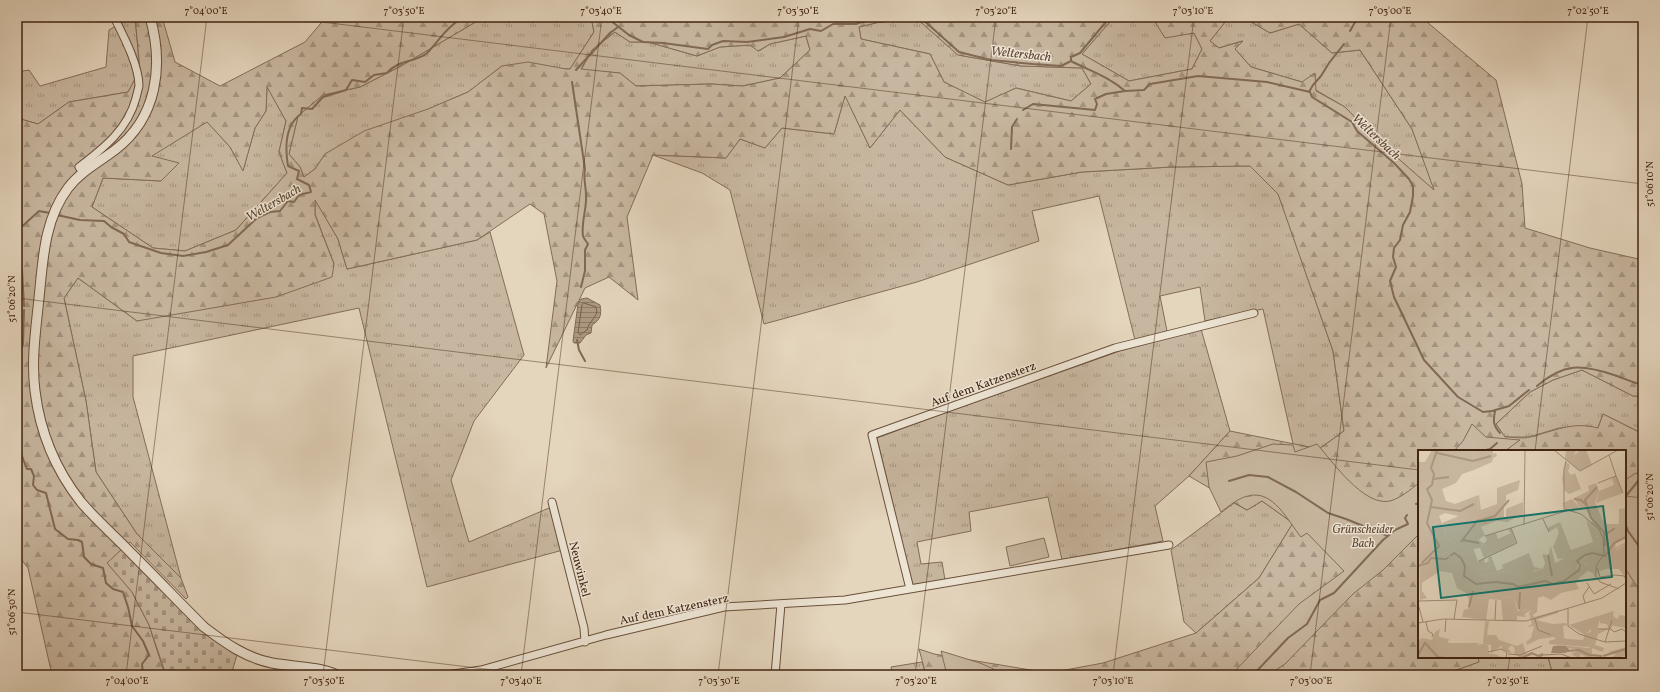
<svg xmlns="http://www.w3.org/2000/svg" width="1660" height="692" font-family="Vollkorn,serif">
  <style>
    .grass { fill: url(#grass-tufts); stroke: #846d58 }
    .forest { fill: url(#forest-firs); stroke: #846d58; fill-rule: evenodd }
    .cemetery { fill: url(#cemetery-stones); stroke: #846d58 }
    .green { fill: #c8b7a0; stroke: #846d58 }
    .water { fill: url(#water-rules); stroke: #816954 }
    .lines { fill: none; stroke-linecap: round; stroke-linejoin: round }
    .shore { stroke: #765e49; stroke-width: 1 }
    .stream { stroke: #816954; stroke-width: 2 }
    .minor-casing { stroke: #69503b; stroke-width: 9 }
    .tertiary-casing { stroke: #69503b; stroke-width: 11 }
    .minor { stroke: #ede4d4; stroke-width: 7 }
    .tertiary { stroke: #ede4d4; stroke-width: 9 }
    .ticks { fill: none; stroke: #402310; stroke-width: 1; stroke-opacity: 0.45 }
    .labels { text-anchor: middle; stroke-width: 3; stroke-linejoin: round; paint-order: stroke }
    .street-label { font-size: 12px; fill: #402310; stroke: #ede4d4 }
    .park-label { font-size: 12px; font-style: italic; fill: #624834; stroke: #ede4d4 }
    .water-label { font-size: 13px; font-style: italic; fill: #604632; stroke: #ede4d4 }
    .inset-river { fill: none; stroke: #ac9882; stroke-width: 2 }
    .inset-road { fill: none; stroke: #a28e78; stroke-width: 1 }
    .view { fill: #0f766e; fill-opacity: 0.15; stroke: #0f766e; stroke-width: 2 }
    .inset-edge { fill: none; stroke: #402310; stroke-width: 2 }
    .neatline { fill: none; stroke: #402310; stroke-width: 1.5 }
    .ticks-label { font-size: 10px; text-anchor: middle; fill: #402310 }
  </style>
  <defs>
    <pattern id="grass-tufts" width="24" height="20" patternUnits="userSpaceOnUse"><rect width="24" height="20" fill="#c8b7a0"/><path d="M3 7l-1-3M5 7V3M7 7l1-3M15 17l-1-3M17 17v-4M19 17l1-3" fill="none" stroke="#a49481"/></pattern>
    <pattern id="forest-firs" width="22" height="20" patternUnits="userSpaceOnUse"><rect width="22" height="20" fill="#c8b7a0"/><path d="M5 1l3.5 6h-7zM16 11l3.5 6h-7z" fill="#a49481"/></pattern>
    <pattern id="cemetery-stones" width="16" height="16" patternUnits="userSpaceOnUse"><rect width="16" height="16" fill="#c8b7a0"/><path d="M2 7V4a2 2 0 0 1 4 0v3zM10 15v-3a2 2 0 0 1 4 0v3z" fill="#a49481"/></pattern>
    <pattern id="water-rules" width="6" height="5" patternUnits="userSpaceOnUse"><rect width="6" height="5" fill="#ac9882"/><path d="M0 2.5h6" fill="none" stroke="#8d7c69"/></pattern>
  </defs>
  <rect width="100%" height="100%" fill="#e4d5bd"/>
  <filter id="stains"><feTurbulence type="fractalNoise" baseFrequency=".005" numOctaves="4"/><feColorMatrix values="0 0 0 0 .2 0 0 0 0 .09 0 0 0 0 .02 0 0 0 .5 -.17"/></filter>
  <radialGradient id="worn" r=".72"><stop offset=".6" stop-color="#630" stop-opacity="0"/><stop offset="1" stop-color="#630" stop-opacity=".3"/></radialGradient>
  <path class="grass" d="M132 17H135L140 70 128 92 69 102 38 124 17 118V72L29 70 40 86 106 67 109 30Z
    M484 17H591L594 32 570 69 502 66 468 92 325 154 315 169 304 177 300 167 289 154 298 116 323 95 360 87 401 66Z
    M900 17H915L958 55 1021 66 1082 68 1091 84 1071 101 1016 88 985 103 944 82 930 54 861 39 859 27Z
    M1114 17H1152L1165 37 1194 33 1202 49 1192 69 1129 81 1082 54Z
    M1229 17H1243L1270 33 1299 24 1332 53 1360 50 1412 129 1435 191 1377 140 1345 107 1302 82 1251 67 1235 49 1242 41 1219 48 1210 41Z
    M615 32 630 42H648L697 56 720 47 750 45 759 51 770 44 806 36 810 50 780 78 743 86 711 84 636 86 620 73 581 70 592 50Z
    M267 86 286 121 279 152 287 173 236 230 185 251 153 248 92 207 103 178 161 181 151 156 207 121 230 147 243 170 255 128 266 111Z
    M845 95 870 148 900 110 945 157 1008 185 1082 172 1172 167 1250 166 1278 193 1333 351 1344 431 1319 449 1293 444 1263 309 1205 321 1200 287 1160 296 1167 331 1135 340 1099 196 1032 211 1039 241 917 282 764 324 730 190 702 173 653 155 726 158 740 139 765 148 782 128 834 134Z
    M315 199 338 239 347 269 477 240 490 232 524 355 474 421 451 480 469 542 549 508 554 516 563 550 427 587 359 308 133 356V397L181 578 137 534 96 472 86 401 64 298 78 278 137 321 334 264 315 214Z
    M1201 329 1230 431 1189 476 1155 506 1163 541 1062 560 1048 497 969 512 971 531 917 542 921 564 942 562 945 580 912 586 877 438 944 413 1120 351Z
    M1582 370 1633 396H1643V434L1603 414 1598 428H1559L1529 437H1505L1496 424 1530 392 1553 380Z
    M1262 501 1293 523 1259 578 1196 633 1184 622 1171 550 1234 503 1247 510Z
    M1478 657H1548L1553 675H1442L1478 662Z
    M922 662 926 675H893L891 667Z
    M275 668 300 670V675H274Z"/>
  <path class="forest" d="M135 17H162L175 62 220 86 305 42 326 17H484L401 66 360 87 323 95 298 116 289 154 300 167 304 177 315 169 325 154 364 131 428 109 468 92 502 66 528 62 566 69H570L594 32 591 17H900L859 27 861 39 930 54 944 82 985 102 1016 88 1071 101 1091 84 1082 68 1021 66 958 55 915 17H1114L1082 54 1129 81 1192 69 1202 49 1194 33 1165 38 1152 17H1229L1210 41 1219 48 1243 41 1235 49 1251 67 1302 82 1315 73 1316 91 1345 107 1377 140 1434 190 1412 129 1360 50 1332 53 1299 24 1270 33 1243 17H1421L1496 80 1522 184 1525 228 1590 248 1643 260V396H1633L1582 370 1553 380 1530 392 1496 424 1505 437C1513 437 1523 439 1530 437 1555 431 1572 421 1598 428L1603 414 1643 434V675H1553L1548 657H1625V451H1419V657H1478L1479 662 1442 675H926L919 649 934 654 1049 673 1103 663 1196 633 1259 578 1293 523 1262 501 1247 510 1189 476 1230 431 1319 449 1344 431 1333 351 1278 194 1250 166 1172 167 1082 172 1008 185 945 157 900 110 870 148 845 96 834 134 782 128 765 148 740 139 726 158 653 155 627 217 638 300 609 277 585 288 546 368 557 281 544 214 530 204 477 240 347 269 338 239 315 200V215L334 264 332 277 276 297 137 321 78 278 64 298 86 401 96 472 137 534 181 578 188 597 186 599 130 542 108 563 132 592 149 625 165 675H52L28 568 17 554V118L38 124 69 102 128 92 140 70ZM615 32 630 42H648L697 56 720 47 750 45 758 51 770 44 806 36 810 50 780 78 743 86 711 84 636 86 620 73 581 69 592 50ZM267 87 286 121 279 152 287 173 236 230 185 251 153 248 92 207 103 178 161 181 179 163 152 156 207 122 230 147 243 171 255 128 266 111Z"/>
  <path class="cemetery" d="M122 549 203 630 237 655 231 675H166L149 625 132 592 107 563Z"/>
  <path class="green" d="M1472 424 1486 437 1520 440 1505 451H1454L1463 441Z
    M1273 444 1293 445 1295 452 1317 444C1332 461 1364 507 1390 501 1401 498 1411 489 1419 483V534L1383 570 1353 594 1285 664 1268 675H1231L1299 604 1344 571 1307 533 1301 537C1288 521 1273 489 1248 496 1238 498 1229 506 1221 512L1209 487 1206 462 1237 456Z
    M1636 473 1640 475 1643 512V596L1625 568V480Z
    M1044 538 1049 557 1010 566 1006 547Z
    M941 651 980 663 1007 675H947Z"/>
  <path class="water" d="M17 270H19L21 282 18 299H17Z
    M587 298 600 305C602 315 600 320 592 325L591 333 586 335 580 343H574L573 341 578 304 581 299Z"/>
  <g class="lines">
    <path class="shore" d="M584 303 596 307 597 312C594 320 589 322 587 330L580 335 578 332 582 305Z"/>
    <path class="stream" d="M606 17 629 35 643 42 663 43 708 49 712 45 723 41 747 42 784 37 810 29 821 31 833 24H856L870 19 882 22 889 17
      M905 17H908
      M920 17 959 52 991 60 1033 64 1061 66 1071 61C1090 71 1109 77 1125 91L1144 90 1150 84 1198 76 1267 82 1310 92 1312 97 1352 122 1357 131 1394 163 1409 179 1413 186V196L1410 212 1403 225 1400 240 1394 248 1393 257 1396 267 1390 281 1394 297 1424 360 1458 397 1483 412 1492 411 1509 406 1529 390
      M1350 31 1358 17
      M1071 61V57L1080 53 1110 17
      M576 70 610 33 618 27
      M572 82 585 169C583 178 586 186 586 195 587 209 581 222 583 236 584 239 586 241 588 244L585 250V271L581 287
      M1309 92 1313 85 1321 76 1329 63 1344 44
      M1023 110 1033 104 1095 110 1097 104 1095 99 1106 94 1125 91
      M1011 149 1012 127 1017 119
      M57 215 80 220 104 221 111 227 124 234 129 242 161 253 183 256 206 252 228 245 257 218 270 212 280 211 288 201 294 202 299 195 311 192 309 185 297 179 299 171 288 166C285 148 285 125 301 114L302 108 312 109 323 97 346 90 352 80 365 82 374 75 387 73C398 60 412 63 426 54 429 52 433 46 436 43 443 34 456 19 467 17
      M17 231 39 211 50 213
      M17 262 22 270 24 306
      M577 340 579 350 585 361
      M17 364 23 344 24 310
      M1537 386C1564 363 1581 364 1614 375 1624 378 1633 383 1643 385
      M1495 411C1493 421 1493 425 1500 433
      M17 416 21 418V429L18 446 27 469H31L34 476 33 485 37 490 46 493 55 529 68 539 78 540 82 542 84 557 91 564 103 568 106 583 113 589 123 592 128 607 132 626 143 641 149 655 142 664 143 674 147 675
      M1482 451 1490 449 1497 443
      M1229 481 1249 475 1268 477 1296 492 1328 513 1346 519 1388 536
      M1625 497 1643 475
      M1416 504 1419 503
      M1625 523 1628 531 1643 552
      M1253 675 1288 638 1307 624 1320 600 1334 593 1383 540 1395 530 1408 524 1405 518 1407 515"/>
    <g class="minor-casing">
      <path id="minor" d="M83 173 79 167C104 148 128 129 136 98 137 94 138 90 139 86 139 65 123 35 114 17
        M552 502 584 628 585 642
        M910 589 872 435 1115 348 1254 313
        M446 675 481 670 606 635 724 607 845 600 1169 545
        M775 675 781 604"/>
    </g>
    <g class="tertiary-casing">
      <path id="tertiary" d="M150 17C164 66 157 118 115 150 99 162 80 172 68 188 44 220 43 260 39 298 36 328 31 360 35 391 40 432 55 469 81 502 96 520 115 536 131 553 156 578 180 603 204 627 225 643 246 658 272 663 294 667 317 666 337 675"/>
    </g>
    <use href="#minor" class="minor"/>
    <use href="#tertiary" class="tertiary"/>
  </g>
  <path class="ticks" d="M281 17 1643 184M17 298 1419 470M1535 451 1588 17M1625 496 1643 498M17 612 534 675M126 675 207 17M323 675 404 17M521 675 602 17M718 675 799 17M915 675 996 17M1113 675 1194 17M1310 675 1391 17M1507 675 1510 657"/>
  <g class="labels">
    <g class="street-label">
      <text transform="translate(983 384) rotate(-20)" y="4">Auf dem Katzensterz</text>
      <text transform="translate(580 569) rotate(76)" y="4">Neuwinkel</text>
      <text transform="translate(674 609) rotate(-12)" y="4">Auf dem Katzensterz</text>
    </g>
    <g class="park-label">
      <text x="1363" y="533">Grünscheider<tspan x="1363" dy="14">Bach</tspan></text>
    </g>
    <g class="water-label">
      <text transform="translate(1021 53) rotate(6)" y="5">Weltersbach</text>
      <text transform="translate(1377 136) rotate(43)" y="5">Weltersbach</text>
      <text transform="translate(273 202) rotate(-30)" y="5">Weltersbach</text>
    </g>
  </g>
  <g transform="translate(1418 450)">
    <rect width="208" height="208" fill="#e4d5bd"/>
    <path d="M14 0 19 2 14 35 0 33V12H7ZM55 0H75V4L78 3 79 6 75 8 74 12 56 20ZM148 0H158L156 6 162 0H168L174 15 162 21 147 9ZM148 12 152 15 150 22 154 25 157 23 163 39 151 44 146 40 144 28ZM198 26 205 43 178 53 181 41 196 35 194 28ZM102 30 100 40 88 45V52L60 64 61 45 63 60 79 54V38ZM154 49 162 58H157V62L153 58 149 61 146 58 145 53ZM105 52V64L91 71 88 68V59ZM41 66H47L49 70 31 91 24 73ZM168 70 178 80 182 99 156 104 159 111 156 107 140 109 135 97 141 83 139 77 131 82 129 78 142 72 153 100 175 92ZM63 77 67 85 58 92 54 90ZM93 78 98 93 66 108 62 98 69 90 67 86 78 83 80 89 93 83 89 79ZM208 94V129L201 119H188L182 121 180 127 179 119 198 110V100ZM53 98H55L60 111 66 109 67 113 71 111 70 108 73 106 79 121 85 118 84 115 111 103 116 117 125 119 117 120 106 128 102 123 100 127 88 121 63 126 53 108 50 100ZM31 101 35 102 30 108 21 107 8 115 6 113 16 102 24 105ZM171 104 182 107 181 110 171 117 167 113 165 122 162 113ZM160 113 159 121 142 132 133 133 134 127H141ZM44 126 54 133 69 138 67 141 53 139ZM127 126 133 127 130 132H110L116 128ZM87 146 96 149 100 161H106L117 155V158L106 164 108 167 99 166V171L85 170 83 150ZM56 148 71 149 68 170 44 167 46 160 52 158ZM196 161 195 166 199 169 202 165 208 166V178L182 173V170L167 185 151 175ZM71 171 69 185H78L75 193 72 195 65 193 67 172ZM21 182V187L31 189 30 193H62L57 196H24L19 192ZM136 195H141L169 198 174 197V204L179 205 169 208 163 204 161 208 153 204 162 200ZM208 197V205L201 208H193L198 204 190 202Z" fill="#c8b7a0"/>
    <path d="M18 0H55L56 20 44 24 38 33 24 39 28 51 37 54 61 45 60 64 88 52 85 56 86 67H89L91 72 78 71 63 77 54 90 66 93 62 98 50 100 63 126 88 121 100 127 102 123 106 127V124L125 119 127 113 124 104 130 105 133 96 137 113 155 104 158 110 156 103 175 96 182 99 178 80 167 68 173 73 175 71 167 58H162L156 48 171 41 170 36 178 33 181 41 177 52 184 69 189 74H201V59L208 58V87L198 93 197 98 208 92V94L198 99 202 104 198 110 193 115 179 119 177 129 175 123 170 121 162 127 158 133 161 139 143 143 133 150 125 146 120 148 119 162 115 165 116 167 141 160 140 163 118 170 135 174 148 173 150 177 148 175 145 176 146 188 149 189 165 190 167 184 173 182 172 171 179 167 182 169 179 180 190 178 189 174 194 172 204 177 195 175 193 178 180 184 177 195 186 198 184 206 185 202 171 197 131 194V191L138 189 136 187 121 189 109 195 108 192 113 188 116 176 109 177 114 174 111 163 117 156 102 162 96 149 87 146 83 150 56 148 52 158H50L51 150 48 143 39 138 34 123 22 121 4 133V141L9 148 2 150 0 33 6 26 10 28 8 34 14 35 17 31 14 18ZM27 63 49 68 34 78 35 84 31 91 21 66ZM31 101 35 102 30 108 17 107 13 112 6 113 16 102 24 105ZM171 104 181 107V110H175L173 113H176L171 117 166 113 165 121 162 113ZM160 113 162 115 159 121 142 132 133 133 134 127H141ZM45 126 58 136 69 138 67 141 53 139ZM127 126 133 127 130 131 110 132 116 128ZM22 179 19 192 24 196H57L67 193 70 195 71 204H59L58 208H0V191L4 188 14 190 17 182ZM78 185 81 190 99 196 105 193 108 204 114 202 115 205 102 208 96 203 97 199 94 195 90 198 94 204 84 199V195L73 204V194Z" fill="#c8b7a0" fill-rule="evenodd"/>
    <path d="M59 204H77L86 208H59Z" fill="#c8b7a0"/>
    <path d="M18 0 61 10 79 5 67 9 68 13 21 6 19 8 16 17 18 25 36 31H17L12 39 17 56 41 59 60 53 51 60 39 63 14 62 11 73 24 96 20 99 8 76 13 55 8 41 14 24 10 18ZM86 53V68L89 72 76 68 63 70 49 85 58 92 62 90 64 95 53 98 45 93 37 102 32 101 58 71 74 63V59Z" fill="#c8b7a0"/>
    <path d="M135 196H147L151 199 148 203H133Z" fill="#ac9882"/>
    <path class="inset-river" d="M19 3 55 11 73 6M15 29 31 27M179 37 167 50 173 68 186 82 187 96M156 49 163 50 168 55M13 57 42 61 56 54M187 85 197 78M45 90 61 93M43 92 59 71 77 66 91 50M130 105 134 126M32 106 36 103 43 108 47 116 46 126 58 134 77 132 95 134 100 137 127 131 135 134 146 131 161 120 162 115 159 111 167 105 174 103 187 106 196 93 208 87M4 113 21 96 9 73 14 50 9 39 14 35 16 24 13 18 19 0M0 116 10 113 13 108 28 109 31 107M51 157 55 141M101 159 102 142M149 201 161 200 171 205 184 206M0 205 7 193 20 207 26 208M185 206 208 199M104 208 114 203 120 206 125 204"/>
    <path class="inset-road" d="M136 0 162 21 200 0M148 11 146 19V59L163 64 181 79 185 88 186 104 178 116V126L182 132 201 139M198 26 205 43M180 33 198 26 191 5M125 69 131 82M106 75 107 0M67 86 148 61M61 111 99 93 93 78M179 118 182 127 197 125 206 126 208 129M169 133 176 144 193 134M0 151 39 150 36 169M167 153 165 146 171 137M1 157 5 172M150 159V176L161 184 187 192 208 191M117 169 120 180 133 185M77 170 78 150M8 172 10 181 15 184 14 187M0 173 25 169 108 171 184 148 208 133M179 179H193L196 182 204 179 208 182M27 182 28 169M187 192 194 170M70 202 83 199 89 202 88 208M90 204 102 205 124 196M120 208 125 205 143 204 154 208"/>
    <path class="view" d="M185 56 194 127 23 148 15 77Z"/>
    <rect width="208" height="208" class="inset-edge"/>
  </g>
  <rect width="1660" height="692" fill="none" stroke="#e4d5bd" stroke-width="44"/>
  <rect x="22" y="22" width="1616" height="648" class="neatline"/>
  <g class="ticks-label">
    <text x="206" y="14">7°04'00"E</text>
    <text x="404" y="14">7°03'50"E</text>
    <text x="601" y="14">7°03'40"E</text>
    <text x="798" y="14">7°03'30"E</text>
    <text x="996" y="14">7°03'20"E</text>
    <text x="1193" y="14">7°03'10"E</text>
    <text x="1390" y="14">7°03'00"E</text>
    <text x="1588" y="14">7°02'50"E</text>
    <text transform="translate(1649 184) rotate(-90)" y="4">51°06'10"N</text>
    <text transform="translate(11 299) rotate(-90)" y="4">51°06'20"N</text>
    <text transform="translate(1649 497) rotate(-90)" y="4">51°06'20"N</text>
    <text transform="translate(11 612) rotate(-90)" y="4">51°06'30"N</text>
    <text x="127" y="684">7°04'00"E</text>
    <text x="324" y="684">7°03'50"E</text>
    <text x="521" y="684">7°03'40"E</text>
    <text x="719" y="684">7°03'30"E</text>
    <text x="916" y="684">7°03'20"E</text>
    <text x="1113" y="684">7°03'10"E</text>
    <text x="1311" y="684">7°03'00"E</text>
    <text x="1508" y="684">7°02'50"E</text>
  </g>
  <rect width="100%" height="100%" filter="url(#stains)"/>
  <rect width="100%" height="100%" fill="url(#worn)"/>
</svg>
